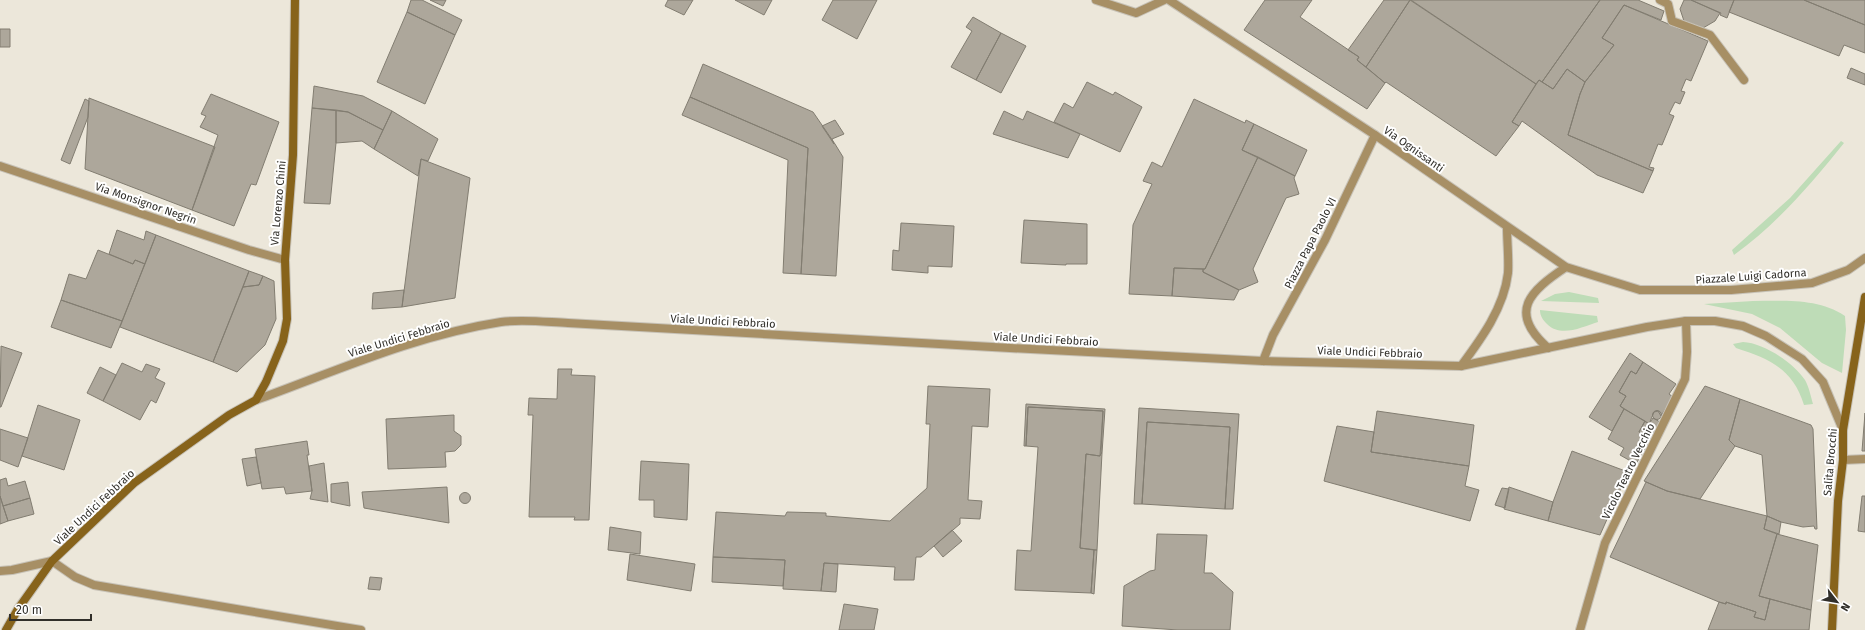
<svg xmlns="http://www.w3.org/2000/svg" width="1865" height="630" font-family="'Fira Sans',sans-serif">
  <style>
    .green { fill: #bedcb7 }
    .building { fill: #ada79b; stroke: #827d71 }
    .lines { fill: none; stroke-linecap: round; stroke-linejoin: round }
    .service-casing { stroke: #c7c2b7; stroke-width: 10 }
    .minor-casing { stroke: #c7c2b7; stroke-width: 10 }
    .tertiary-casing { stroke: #c7c2b7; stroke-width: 10 }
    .secondary-casing { stroke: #c7c2b7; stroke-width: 10 }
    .service { stroke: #a78f65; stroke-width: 8 }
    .minor { stroke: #a78f65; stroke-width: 8 }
    .tertiary { stroke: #a78f65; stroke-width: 8 }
    .secondary { stroke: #87631b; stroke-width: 8 }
    .labels { text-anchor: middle; stroke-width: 4; stroke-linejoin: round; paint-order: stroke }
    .street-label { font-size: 11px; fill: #312f2a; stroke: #fff }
  </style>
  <rect width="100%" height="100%" fill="#ece7da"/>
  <path class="green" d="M1841 141 1844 143C1811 184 1777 224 1734 255L1732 250 1790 198Z
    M1569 292 1598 298 1599 303 1541 301 1555 294Z
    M1753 301C1785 301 1818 298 1845 316L1846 330 1842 373 1822 363 1780 328 1752 314 1704 304Z
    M1540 310 1597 316 1598 322C1582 327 1561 338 1547 324 1543 320 1540 316 1540 310Z
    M1743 342C1764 343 1794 363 1805 380 1809 387 1811 397 1813 404L1804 405C1793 369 1770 359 1736 348L1733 344Z"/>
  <path class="building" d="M411 0H422L462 20 455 35 407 12Z
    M430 0H446L443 6Z
    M668 0H693L684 15 665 6Z
    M735 0H772L764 15Z
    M833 0H877L857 39 822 20Z
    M1265 0H1312L1300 17 1359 57 1357 60 1385 83 1367 109 1244 30Z
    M1384 0H1410L1366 67 1357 60 1359 57 1348 50Z
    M1410 0 1536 84 1512 122 1519 126 1496 156 1386 82 1385 83 1366 67Z
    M1411 0H1600L1542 82 1539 80 1536 84Z
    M1600 0H1638L1664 11 1661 20 1624 5 1602 38 1614 45 1585 82 1567 69 1553 89 1542 82Z
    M1684 0H1691L1720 13 1715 21 1703 28 1684 21 1680 9Z
    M1691 0H1734L1727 18 1720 15 1721 13Z
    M1734 0H1804L1865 25V53L1844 45 1839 56 1729 12Z
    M1804 0H1865V25Z
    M1624 5 1708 41 1691 81 1686 79 1681 91 1685 92 1680 104 1675 102 1669 114 1674 116 1662 145 1658 144 1649 167 1654 168 1653 171 1568 135 1580 94 1585 82 1614 45 1602 38Z
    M407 12 455 35 425 104 377 82Z
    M973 17 1001 33 976 80 951 67 972 31 966 27Z
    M0 29H10V47H0Z
    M1001 33 1026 46 1001 93 976 80Z
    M703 64 813 112 835 144 843 157 836 276 801 274 808 148 690 97Z
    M1851 68 1865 74V85L1847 78Z
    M1567 69 1585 82 1580 94 1568 135 1653 171 1643 193 1597 175 1522 121 1519 126 1512 122 1539 80 1553 89Z
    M1087 82 1113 95 1115 92 1142 107 1120 152 1054 122 1064 103 1073 108Z
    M314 86 363 96 392 111 383 130 348 112 312 108Z
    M211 94 279 122 256 185 251 184 234 226 192 210 218 135 200 127 206 116 201 114Z
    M690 97 808 148 801 274 783 273 788 160 682 115Z
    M89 98 215 147 192 210 85 169Z
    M85 99 89 101 88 117 70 164 61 160Z
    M1194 99 1245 123 1246 120 1254 124 1242 150 1258 157 1205 269 1174 268 1172 296 1129 294 1133 225 1152 184 1143 181 1152 162 1162 167Z
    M312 108 336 110V143L330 204 304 203Z
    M336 110 348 112 383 130 374 149 362 141 336 143Z
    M392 111 438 139 428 161 421 159 418 176 374 149Z
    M1004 111 1023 120 1027 111 1080 134 1068 158 993 134Z
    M835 120 844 134 832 139 834 144 822 126Z
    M1254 124 1307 150 1295 176 1242 150Z
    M1258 157 1295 176 1294 178 1299 194 1286 198 1253 269 1258 282 1239 290 1203 272V269H1205Z
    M421 159 470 178 455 298 402 307Z
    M1024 220 1087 224V264H1066V265L1021 263Z
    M901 223 954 226 952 267 928 266V273L892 270 893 250 899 251Z
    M117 230 144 240 146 231 156 235 145 264 135 260 133 264 109 254Z
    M156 235 249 271 213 362 120 327Z
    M98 250 133 264 135 260 145 264 122 321 61 300 69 274 86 279Z
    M1174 268 1203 269V272L1239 290 1234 300 1172 296Z
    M249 271 263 276 259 285 243 287Z
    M263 276 274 281 276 319 265 345 237 372 213 362 243 287 259 285Z
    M404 290 402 307 372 309 373 293Z
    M61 300 122 321 111 348 51 327Z
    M1 346 22 353 1 407H0Z
    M1630 353 1643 362 1636 374 1631 371 1619 392 1626 396 1620 406 1624 409 1612 431 1589 417Z
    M1643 362 1676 384 1669 394 1673 397 1661 416 1658 411 1654 412 1649 424 1620 406 1626 396 1619 392 1631 371 1636 374Z
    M122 363 142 372 146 364 160 369 155 378 165 383 156 403 151 400 140 420 103 401Z
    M100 367 116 375 103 401 87 393Z
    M558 369H572L571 375 595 376 589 520H574L575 517H529L533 415H528L529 398 557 399Z
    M928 386 990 389 988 427 972 426 968 500 982 501 980 519 960 518V524L921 557H916L914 580H894L895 567 824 563 821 591 783 589 785 560 713 557 716 512 785 516 787 512 826 513V516L890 521 927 488 930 424H926Z
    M1705 386 1740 399 1729 440 1735 446 1700 499 1667 491 1644 481Z
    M1740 399 1811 425 1813 429 1817 529H1815L1814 526 1803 527 1781 522 1767 516 1762 455 1735 446 1729 440Z
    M1026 404 1105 409 1102 453H1101L1103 411 1028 407 1026 446H1024Z
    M38 405 80 420 64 470 22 456Z
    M1028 407 1103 411 1100 456 1086 454 1080 548 1094 550 1091 593 1015 590 1017 550 1031 551 1038 447 1026 446Z
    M1139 408 1239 414 1233 509H1225L1230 427 1147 422 1142 504H1134Z
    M1624 409 1645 421 1639 432 1650 439 1636 464 1620 455 1624 448 1608 439Z
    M1652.5 415a4.5 4.5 0 1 1 9 0a4.5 4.5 0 1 1-9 0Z
    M1377 411 1474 425 1469 466 1371 452Z
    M1865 413V451H1862Z
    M454 415V431L461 436V445L455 451 445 452 446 467 388 469 386 419Z
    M1653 418 1660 422 1650 439 1639 432 1645 421 1649 424Z
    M1147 422 1230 427 1225 509 1142 504Z
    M1337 426 1374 432 1371 452 1469 466 1465 486 1479 490 1470 521 1324 481Z
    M0 429 28 438 18 467 0 460Z
    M307 441 309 455H307L312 491 286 494 284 487 262 489 255 449Z
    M1572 451 1628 472 1600 535 1548 521 1553 502Z
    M1101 453H1102L1097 550 1080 548 1086 454 1100 456Z
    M256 457 261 483 247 486 242 459Z
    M641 461 689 464 687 520 654 517V500H639Z
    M324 463 328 502 310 499 312 491 309 466Z
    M6 478 8 486 25 481 30 498 3 506 0 496V480Z
    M348 482 350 506 331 502V484Z
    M1646 482 1667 491 1767 516 1764 529 1777 534 1759 596 1770 599 1765 620 1754 617 1756 612 1726 602V604L1719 602 1610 557Z
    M447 487 449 523 364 508 362 492Z
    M1509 487 1553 502 1548 521 1504 509Z
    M1502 488 1509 489 1505 508 1495 505Z
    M459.5 498a5.5 5.5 0 1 1 11 0a5.5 5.5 0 1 1-11 0Z
    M0 496 8 521 0 524Z
    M1862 496H1865V532L1858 531Z
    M30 498 34 514 8 521 3 506Z
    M1767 516 1781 522 1779 534 1764 529Z
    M610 527 641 532 640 554 608 550Z
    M952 530 962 541 943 557 934 546Z
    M1157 534 1207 535 1204 573H1212L1233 592 1230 630H1178L1122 626 1124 586 1150 571 1155 570Z
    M1777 534 1818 545 1811 610 1759 596Z
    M1094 550H1097L1094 594 1091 593Z
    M630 554 695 564 691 591 627 580Z
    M713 557 785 560 783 586 712 582Z
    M824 563 838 564 836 592 821 591Z
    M370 577 382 578 380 590 368 589Z
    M1770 599 1811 610 1809 630H1708L1719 602 1726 604V602L1756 612 1754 617 1765 620Z
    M844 604 878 609 874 630H839Z"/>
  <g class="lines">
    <g class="service-casing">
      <path id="service" d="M1660 0 1668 4 1672 21 1710 35 1744 80
        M1263 361 1273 335 1325 240 1375 135
        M52 561 75 577 94 585 361 630"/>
    </g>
    <g class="minor-casing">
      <path id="minor" d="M1096 0 1136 13 1164 0
        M1169 0 1375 135 1566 267 1640 290H1731L1812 283 1848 270 1865 258
        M0 166 249 250 285 260
        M1548 348C1507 312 1530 291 1566 267
        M1461 366C1481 339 1504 308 1508 273 1509 259 1507 242 1507 227
        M1843 460 1865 459
        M1580 630 1605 543 1685 379 1687 352 1686 321"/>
    </g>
    <g class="tertiary-casing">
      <path id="tertiary" d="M256 400C336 371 416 335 501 322 523 319 546 322 568 323L1010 348 1263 361 1461 366 1647 327 1686 321H1715L1743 326 1766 336 1802 359 1823 382 1843 430
        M0 571 12 570 52 561"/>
    </g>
    <g class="secondary-casing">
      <path id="secondary" d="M6 630 18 609 52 561 134 483 229 415 256 400 266 382 283 341 287 319 285 260 293 155 295 0
        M1832 630 1838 501 1843 460V430L1865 297"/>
    </g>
    <use href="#service" class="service"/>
    <use href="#minor" class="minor"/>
    <use href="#tertiary" class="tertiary"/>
    <use href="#secondary" class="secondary"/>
  </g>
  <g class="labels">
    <g class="street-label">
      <text transform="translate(1414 149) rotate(35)" y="4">Via Ognissanti</text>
      <text transform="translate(146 203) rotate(19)" y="4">Via Monsignor Negrin</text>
      <text transform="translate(278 203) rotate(-85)" y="4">Via Lorenzo Chini</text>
      <text transform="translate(1310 243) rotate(-63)" y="4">Piazza Papa Paolo VI</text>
      <text transform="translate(1751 276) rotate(-4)" y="4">Piazzale Luigi Cadorna</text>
      <text transform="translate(723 321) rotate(3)" y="4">Viale Undici Febbraio</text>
      <text transform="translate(399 338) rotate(-17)" y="4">Viale Undici Febbraio</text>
      <text transform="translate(1046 339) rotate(3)" y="4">Viale Undici Febbraio</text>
      <text transform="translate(1370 352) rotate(2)" y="4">Viale Undici Febbraio</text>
      <text transform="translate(1830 462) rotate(-85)" y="4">Salita Brocchi</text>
      <text transform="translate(1628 471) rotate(-64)" y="4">Vicolo Teatro Vecchio</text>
      <text transform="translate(94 507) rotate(-43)" y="4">Viale Undici Febbraio</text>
    </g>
  </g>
  <g transform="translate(1837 602) rotate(121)" stroke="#ffffff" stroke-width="3" paint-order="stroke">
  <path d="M0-3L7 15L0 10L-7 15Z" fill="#312f2a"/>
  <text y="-6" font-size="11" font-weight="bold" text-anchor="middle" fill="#312f2a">N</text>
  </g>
  <path d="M10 614v6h81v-6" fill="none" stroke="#312f2a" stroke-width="2"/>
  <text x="16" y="614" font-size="12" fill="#312f2a" stroke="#ffffff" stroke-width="3" paint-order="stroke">20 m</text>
</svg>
